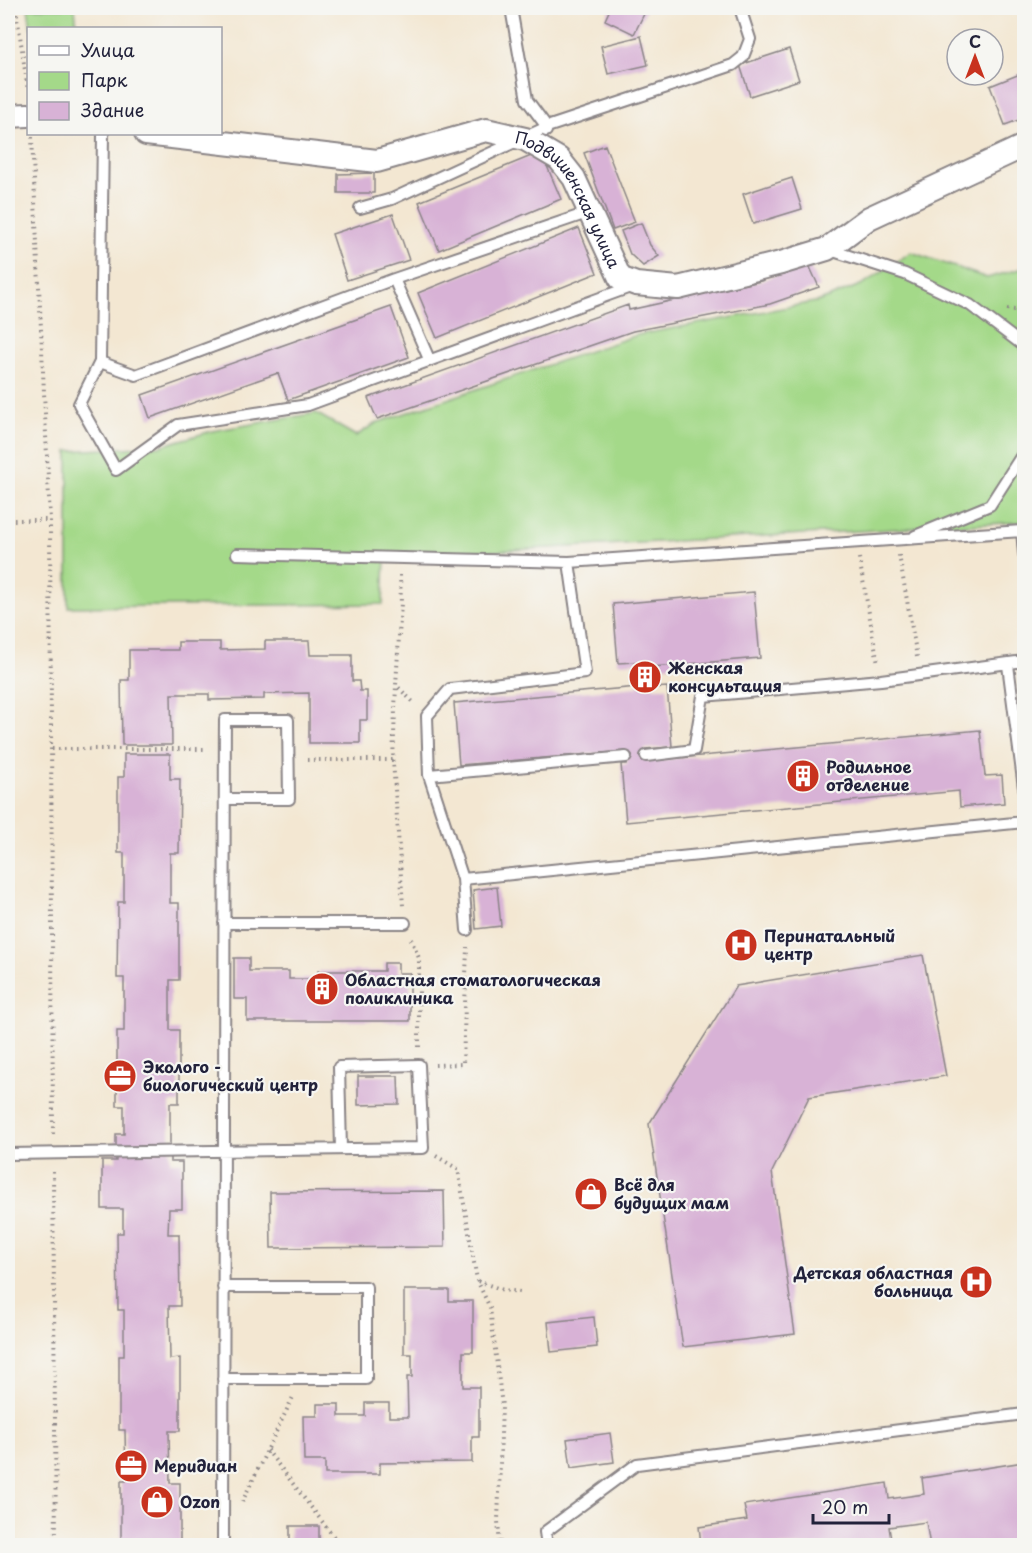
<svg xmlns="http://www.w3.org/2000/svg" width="1032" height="1553" font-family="'Playpen Sans',sans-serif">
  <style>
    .green { fill: #a4d989; stroke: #637e62; stroke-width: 1.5 }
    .building { fill: #d8b2d6 }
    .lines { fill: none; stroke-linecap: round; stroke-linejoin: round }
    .service-casing { stroke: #8a8486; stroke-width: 14 }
    .minor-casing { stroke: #8a8486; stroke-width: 26 }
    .path { stroke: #8a8486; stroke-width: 4; stroke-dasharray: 1.5 4.5; stroke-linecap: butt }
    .service { stroke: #fff; stroke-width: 10 }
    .minor { stroke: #fff; stroke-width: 22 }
    .labels { text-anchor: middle; stroke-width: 4.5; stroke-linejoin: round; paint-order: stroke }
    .street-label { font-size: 16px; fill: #22223b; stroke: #f6f6f2 }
    .poi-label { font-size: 16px; font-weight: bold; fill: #22223b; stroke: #f6f6f2; text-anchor: start }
  </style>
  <rect width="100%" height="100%" fill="#f6f6f2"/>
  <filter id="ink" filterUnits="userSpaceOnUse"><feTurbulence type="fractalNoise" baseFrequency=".0167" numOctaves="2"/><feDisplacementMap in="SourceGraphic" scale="12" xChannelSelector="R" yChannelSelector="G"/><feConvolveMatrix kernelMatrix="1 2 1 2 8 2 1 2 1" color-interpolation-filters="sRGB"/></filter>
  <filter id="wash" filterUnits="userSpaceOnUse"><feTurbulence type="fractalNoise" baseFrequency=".008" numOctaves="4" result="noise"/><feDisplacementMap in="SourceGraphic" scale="24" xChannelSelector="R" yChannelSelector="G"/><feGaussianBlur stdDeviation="1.35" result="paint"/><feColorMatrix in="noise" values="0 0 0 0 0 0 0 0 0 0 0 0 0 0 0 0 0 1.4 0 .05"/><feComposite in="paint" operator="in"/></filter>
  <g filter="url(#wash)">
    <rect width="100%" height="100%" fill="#f3e7d2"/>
    <path class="green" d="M28 8H75L77 28H31Z
      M911 252 987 278 1024 268V522L385 557 383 604 68 607V451L160 446 212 431 316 413 356 436 376 423 637 335 820 301 863 284Z"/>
    <g id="blocks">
      <path class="building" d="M606 8H647L634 34 605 20 610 9Z
        M641 36 648 65 608 74 601 46Z
        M789 49 799 80 750 96 740 65Z
        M1020 74 1024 86V118L1005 125 990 86Z
        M605 145 635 222 613 230 584 153Z
        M541 152 561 199 439 250 419 202Z
        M374 173V193H338V174Z
        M792 178 802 209 753 224 743 194Z
        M393 214 409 260 347 280 332 234Z
        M641 223 650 245 659 256 643 266 630 254 621 231Z
        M579 228 597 273 437 338 418 293Z
        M808 263 819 287 770 304 633 331 377 419 368 398 628 305 629 310 761 281Z
        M391 307 409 357 288 400 278 373 150 418 142 395Z
        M754 592 760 658 652 667 653 688 667 687 672 747 645 749 647 761 980 730 985 776 1002 775 1004 803 960 807 959 791 626 822 621 764H627L626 751 459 765 454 703 638 687 636 662 618 663 613 604Z
        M265 641H309L310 655H352V681H359L360 691H367V720H360V743H309V693L264 694V699L209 700V694H171L172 745H122L121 680H129V650H178V642H220V650L265 649Z
        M124 754H170V779H180L179 853H170V903H179V980H170V1030H179V1103H170V1162H182V1209H169L168 1234H179L180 1306H169L170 1359 180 1358V1431H169L170 1483H180V1546H121V1481H126L125 1430H119V1356H124V1310H118L117 1233H123V1209H102V1161H116V1134H124V1106H117V1031H124V978H117L118 902H124V853H118V777H124Z
        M497 887 501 926 476 929 473 890Z
        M923 955 946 1076 809 1097 772 1172 795 1334 683 1347 649 1124 736 986Z
        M234 958H249V971H289V979H318V971H384V963H398V973H410V1021H247V999H234Z
        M358 1076H398L399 1104 358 1105Z
        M444 1191 445 1247 271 1248 270 1192Z
        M404 1290H449V1301H473V1352H463V1387H479V1437H472V1462L380 1463V1474H325V1461H304L303 1416H317V1404H339V1416H365V1403H389V1417H408L407 1377H412V1354H404Z
        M594 1317 597 1347 551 1352 548 1322Z
        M610 1433 614 1462 571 1468 567 1439Z
        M1024 1462V1546H930L926 1522 889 1527 892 1546H697L701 1544 699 1527 747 1520 744 1505 887 1483 889 1499 924 1494 922 1478Z
        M290 1526H319V1546H290Z"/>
    </g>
  </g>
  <g filter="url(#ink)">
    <use href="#blocks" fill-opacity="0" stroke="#8a8486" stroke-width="1.5"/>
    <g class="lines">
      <g class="service-casing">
        <path id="service" d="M511 8 527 100 547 127 546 131
          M103 134 100 362 79 404 116 470 178 425 308 405 633 286
          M360 208 392 199 547 127 733 65 743 57 750 39 740 8
          M827 249 905 274 970 305 1024 346
          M394 279 429 359
          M100 362 136 375 394 279 590 212
          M915 536 990 505 1024 452
          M237 554 569 562 1022 531 1024 554
          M569 562 585 673 450 689 427 716 429 775 463 879 1024 822
          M1008 665 1024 788
          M646 756 694 750 703 696 881 680 1024 661
          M429 775 626 757
          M463 879 467 930
          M224 923H405
          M8 1154 423 1148 419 1065 339 1067 341 1149
          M223 1379H366V1287H223
          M223 1546C224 1270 223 995 225 720H288L289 799H225
          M547 1546 545 1532 637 1464 1024 1414"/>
      </g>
      <g class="minor-casing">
        <g id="minor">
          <path d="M8 116 28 115"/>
          <path id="s1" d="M146 134 377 161 486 130 525 139 559 159 574 178 620 278 636 284 678 288 781 263 827 249 869 218 1024 146"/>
        </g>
      </g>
      <path class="path" d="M16 8 28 91
        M32 137 50 520 53 1137
        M1007 309 1024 311
        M8 520H50
        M899 555 917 657
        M859 558 878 663
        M400 575 401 603 396 685 414 703
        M52 749H208
        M307 760H393L396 685
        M393 760 403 906
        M411 939 419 958V1050
        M435 1065 463 1064 467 947
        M436 1156 458 1169 477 1280 490 1308 502 1406 498 1521 500 1546
        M53 1171 56 1546
        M478 1281 503 1290 520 1292
        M267 1450 341 1546
        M242 1502 294 1395"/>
      <use href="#service" class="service"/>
      <use href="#minor" class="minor"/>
    </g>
  </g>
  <defs>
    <g id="building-disc" transform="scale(1.725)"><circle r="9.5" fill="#c8321e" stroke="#f6f6f2"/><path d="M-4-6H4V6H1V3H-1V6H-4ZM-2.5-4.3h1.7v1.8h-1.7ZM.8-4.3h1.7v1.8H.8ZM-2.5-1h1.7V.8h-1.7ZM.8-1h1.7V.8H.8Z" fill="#fff"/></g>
    <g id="hospital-disc" transform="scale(1.725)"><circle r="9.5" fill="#c8321e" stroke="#f6f6f2"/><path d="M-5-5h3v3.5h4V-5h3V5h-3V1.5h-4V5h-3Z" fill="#fff"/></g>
    <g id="office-disc" transform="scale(1.725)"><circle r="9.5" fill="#c8321e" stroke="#f6f6f2"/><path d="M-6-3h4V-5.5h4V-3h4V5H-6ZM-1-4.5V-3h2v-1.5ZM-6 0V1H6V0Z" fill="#fff"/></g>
    <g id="shop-disc" transform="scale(1.725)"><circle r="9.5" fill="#c8321e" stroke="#f6f6f2"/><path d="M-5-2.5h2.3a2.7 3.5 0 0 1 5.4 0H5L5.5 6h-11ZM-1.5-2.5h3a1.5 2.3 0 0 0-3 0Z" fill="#fff"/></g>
  </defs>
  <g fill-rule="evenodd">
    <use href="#building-disc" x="645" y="677"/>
    <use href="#building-disc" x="803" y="776"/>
    <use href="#hospital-disc" x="741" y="945"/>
    <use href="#building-disc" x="322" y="989"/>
    <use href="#office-disc" x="120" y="1076"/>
    <use href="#shop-disc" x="591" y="1194"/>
    <use href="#hospital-disc" x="976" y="1282"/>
    <use href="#office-disc" x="131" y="1466"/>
    <use href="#shop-disc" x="157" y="1502"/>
  </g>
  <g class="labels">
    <g class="street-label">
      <text dy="6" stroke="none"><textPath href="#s1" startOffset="462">Подвишенская улица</textPath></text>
    </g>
    <g class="poi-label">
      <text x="668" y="674">Женская<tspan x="668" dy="18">консультация</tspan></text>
      <text x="826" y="773">Родильное<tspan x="826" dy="18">отделение</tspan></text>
      <text x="764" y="942">Перинатальный<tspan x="764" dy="18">центр</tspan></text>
      <text x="345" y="986">Областная стоматологическая<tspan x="345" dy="18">поликлиника</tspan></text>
      <text x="143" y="1073">Эколого -<tspan x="143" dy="18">биологический центр</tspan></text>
      <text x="614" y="1191">Всё для<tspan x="614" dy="18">будущих мам</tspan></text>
      <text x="953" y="1279" text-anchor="end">Детская областная<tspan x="953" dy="18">больница</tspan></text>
      <text x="154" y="1472">Меридиан</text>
      <text x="180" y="1508">Ozon</text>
    </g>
  </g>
  <rect width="1032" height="1553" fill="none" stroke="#f6f6f2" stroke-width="30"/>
  <rect x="27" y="27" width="195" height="108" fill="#f6f6f2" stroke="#a1a1a9" stroke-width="1.5"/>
  <rect x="39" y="46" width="30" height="9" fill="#ffffff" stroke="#a1a1a9" stroke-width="1.5"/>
  <text x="81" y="57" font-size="18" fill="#22223b">Улица</text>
  <rect x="39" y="72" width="30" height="18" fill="#a4d989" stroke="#a1a1a9" stroke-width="1.5"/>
  <text x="81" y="87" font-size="18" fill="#22223b">Парк</text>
  <rect x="39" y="102" width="30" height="18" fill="#d8b2d6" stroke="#a1a1a9" stroke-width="1.5"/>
  <text x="81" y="117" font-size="18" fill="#22223b">Здание</text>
  <g transform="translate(975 57)"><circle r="28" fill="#f6f6f2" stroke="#a1a1a9" stroke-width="1.5"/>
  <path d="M0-4.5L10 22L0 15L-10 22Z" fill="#c8321e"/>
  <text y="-9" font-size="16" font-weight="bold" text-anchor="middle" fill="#22223b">С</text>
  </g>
  <path d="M813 1514v9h76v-9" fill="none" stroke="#22223b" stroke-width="3"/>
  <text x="822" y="1514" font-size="18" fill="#22223b" stroke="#f6f6f2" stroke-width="4.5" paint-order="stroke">20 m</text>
</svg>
